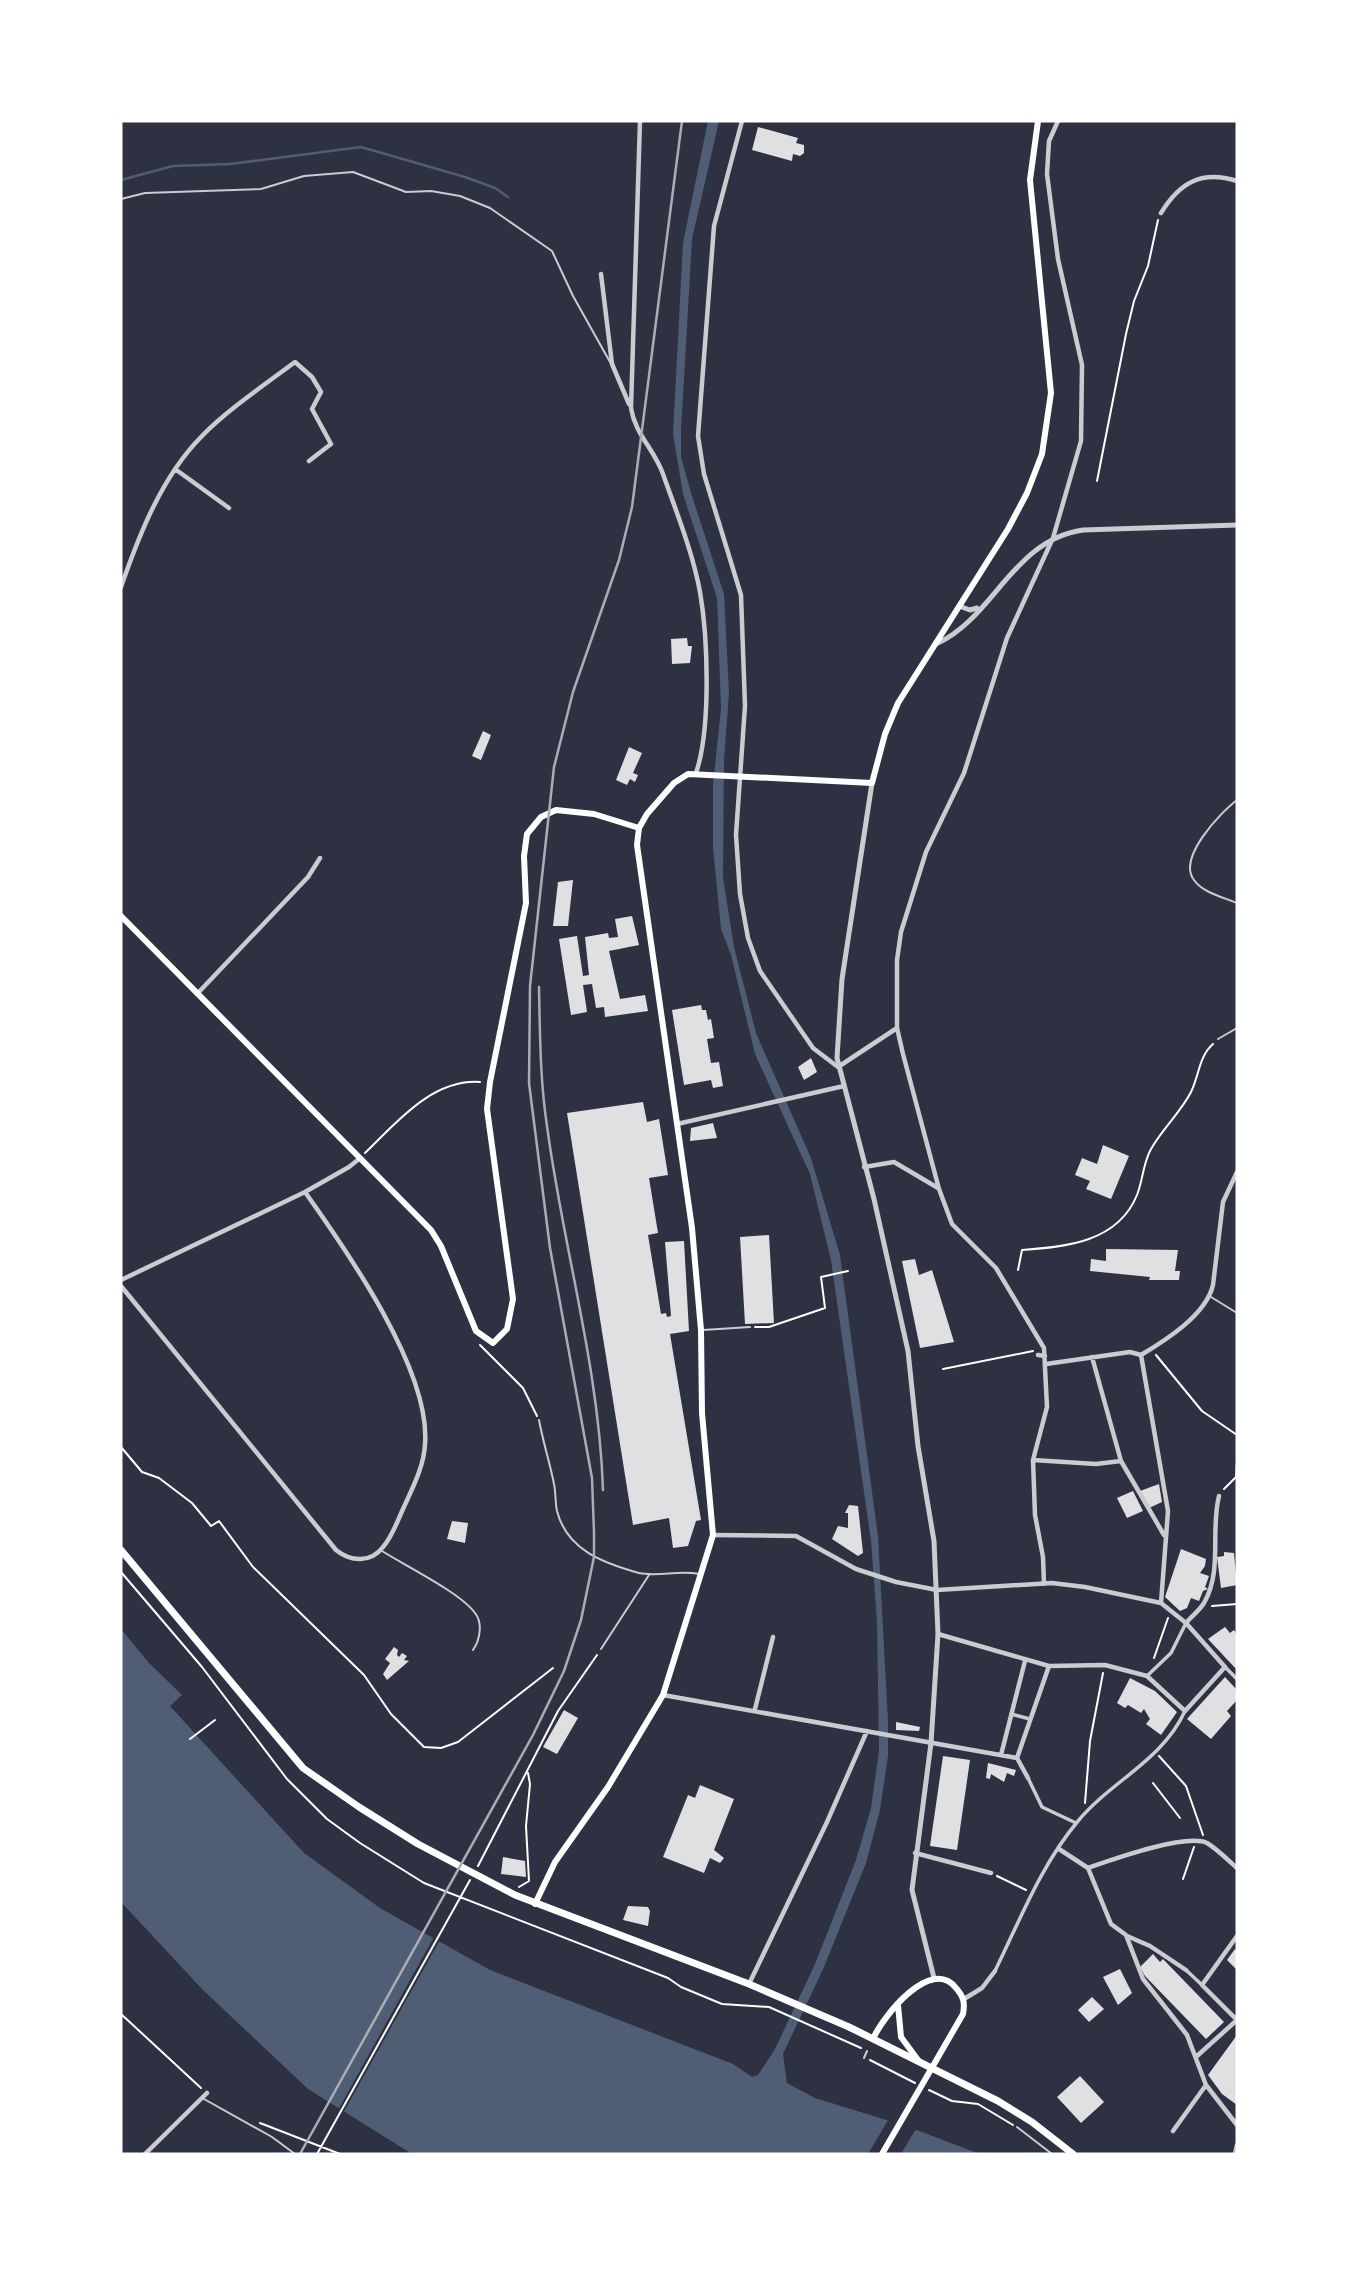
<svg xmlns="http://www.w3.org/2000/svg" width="1358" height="2275" font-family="'Public Sans',sans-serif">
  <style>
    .water { fill: #4f5d75 }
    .pier { fill: #2d3142 }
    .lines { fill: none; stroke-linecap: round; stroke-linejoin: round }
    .stream { stroke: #4f5d75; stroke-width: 2.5 }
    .building { fill: #e0e0e3 }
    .path { stroke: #fff; stroke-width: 2 }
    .service { stroke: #caccd0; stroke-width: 2 }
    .pedestrian { stroke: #caccd0; stroke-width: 3.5 }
    .minor { stroke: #caccd0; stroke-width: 4.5 }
    .tertiary { stroke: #caccd0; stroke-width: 5 }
    .secondary { stroke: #fff; stroke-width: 6 }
    .primary { stroke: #fff; stroke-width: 7 }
    .rail { stroke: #abadb3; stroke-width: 2.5 }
  </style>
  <rect width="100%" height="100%" fill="#2d3142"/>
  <path class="water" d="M708 121H719L692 239 681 431V457L692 496 724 594 729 693 724 760 723 877 734 947 756 1033 811 1158 840 1255 878 1536 888 1721V1756L880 1810 866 1863 824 1967 783 2054 787 2083 815 2098 906 2126 980 2154H412L308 2089 202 1989 121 1902V1629L149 1663 182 1695 170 1706 304 1853 380 1908 490 1970 733 2064 752 2077 758 2075 775 2049 815 1964 856 1860 871 1808 879 1751 877 1622 871 1541 831 1260 810 1174 755 1054 731 955 721 929 713 848V785L721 709 717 598 683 494 673 434 683 243Z"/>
  <path class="pier" d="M435 1935 441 1938 342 2115 337 2112Z
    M890 2117 917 2127 901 2154H868Z"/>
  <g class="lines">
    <path class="stream" d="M121 180 173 166 230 164 361 147 465 177 495 188 508 197"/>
  </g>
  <path class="building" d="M758 127 798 138 796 143 804 145V153L800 156 793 154 792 161 752 150Z
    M687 638 688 646H692L690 663 672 664 671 639Z
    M483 731 491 735 481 760 472 756Z
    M629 747 642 753 633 773 638 775 635 782 630 779 627 785 616 780Z
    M573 880 568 926H553L558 882Z
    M632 916 639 945 609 951 620 999 645 995 648 1011 605 1017 604 1007 596 1008 592 984 583 985 587 1012 571 1015 559 939 577 936 583 976 589 975 585 937 608 933 609 938 618 937 615 919Z
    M701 1005 702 1010H706L708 1020 711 1019 714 1038 707 1039 711 1063 719 1062 723 1086 713 1088 711 1080 684 1085 672 1010Z
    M811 1058 817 1072 804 1080 798 1067Z
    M643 1102 647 1122 659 1119 668 1175 649 1178 658 1233 648 1235 661 1314 666 1313 667 1317 671 1316 665 1242 684 1241 689 1331 670 1334 701 1520 696 1521 688 1546 673 1548 669 1518 633 1525 567 1113Z
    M713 1123 717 1138 690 1141 691 1128Z
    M1103 1145 1129 1156 1111 1199 1086 1189 1090 1181 1075 1175 1082 1158 1097 1164Z
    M769 1235 774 1323 745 1324 740 1237Z
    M1106 1249 1178 1250 1175 1271H1180L1179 1280H1149L1150 1277 1090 1271 1091 1259 1106 1261Z
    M915 1259 919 1275 932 1270 954 1342 920 1348 902 1261Z
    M1159 1484 1162 1502 1149 1508 1140 1491Z
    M1133 1491 1143 1511 1127 1518 1117 1498Z
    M849 1505 858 1506 863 1553 858 1556 832 1539 838 1526 848 1528V1513H845Z
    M452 1521 468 1523 465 1543 447 1539Z
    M1181 1549 1206 1559 1205 1566 1200 1573 1209 1576 1205 1587 1208 1589 1203 1591 1199 1601 1191 1598 1187 1608 1180 1611 1165 1597Z
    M1224 1552 1234 1553 1237 1585 1221 1588 1217 1557 1224 1556Z
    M1225 1627 1230 1633 1234 1630 1237 1635V1670L1208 1639Z
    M394 1647 398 1650 397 1655 399 1657 402 1653 407 1656 404 1660 409 1661 387 1680 383 1674 390 1663 385 1659Z
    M1225 1677 1237 1690V1700L1227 1711 1231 1716 1211 1739 1187 1719Z
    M1130 1678 1155 1691 1177 1712 1161 1735 1146 1724 1150 1719 1144 1709 1141 1713 1128 1705 1125 1708 1117 1703Z
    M564 1710 578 1718 557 1754 543 1747Z
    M896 1722 920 1727 919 1731 896 1730Z
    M943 1756 970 1760 957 1850 930 1846Z
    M988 1763 1016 1770 1014 1776 1007 1773 1004 1782 991 1774 990 1779 986 1778Z
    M700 1785 734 1799 714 1850 724 1858 720 1863 710 1858 704 1873 663 1857 688 1795 695 1798Z
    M503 1857 525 1861 526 1877 501 1874Z
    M628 1906 648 1907 650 1911 648 1926 623 1920Z
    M1235 1949 1237 1951V1970L1227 1960Z
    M1153 1954 1160 1962 1163 1959 1224 2022 1206 2039 1145 1976 1140 1967Z
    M1120 1969 1132 1993 1118 2005 1103 1977Z
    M1092 1997 1104 2009 1089 2022 1078 2010Z
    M1237 2035V2105L1222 2094 1208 2075Z
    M1080 2076 1104 2102 1081 2123 1057 2097Z"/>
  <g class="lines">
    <path class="path" d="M1097 481 1126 334 1134 301 1148 266 1158 220
      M365 1153C397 1122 432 1079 480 1082
      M1018 1270 1022 1250C1066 1247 1118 1242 1137 1195 1143 1180 1143 1163 1151 1149 1162 1129 1181 1112 1191 1092 1199 1076 1199 1056 1213 1044
      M755 1327H769L825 1308 821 1277 848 1271
      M480 1345 523 1388 537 1416
      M1156 1355 1202 1411 1237 1435
      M943 1369 1033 1351
      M121 1447 142 1472 159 1478 192 1503 211 1526 219 1521 253 1567 364 1675 391 1714 424 1747 441 1748 458 1742 553 1668
      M1224 1489 1236 1477 1237 1461
      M121 1572 202 1667 287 1779 327 1819 360 1843 424 1883 668 1978 681 1987 722 2004 769 2007 861 2048
      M1212 1606 1237 1604
      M1154 1658 1168 1618
      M190 1739 215 1720
      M1159 1756 1186 1786 1203 1835
      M1153 1783 1180 1818
      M1085 1803 1090 1741 1103 1673
      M478 1866 558 1711 597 1655
      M997 1876 1026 1890
      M1183 1879 1194 1847
      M519 1887 529 1881 526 1826 530 1784 528 1773
      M121 2014 201 2088
      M870 2060 915 2083
      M929 2090 952 2101 978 2104 1013 2125
      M260 2123 340 2154
      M317 2154 470 1880"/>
    <path class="service" d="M121 199 145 193 261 189 304 176 353 172 406 192 431 191 460 196 490 208 552 251 573 296 610 362
      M1237 800C1220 813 1177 858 1194 880 1203 893 1223 897 1237 903
      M1218 1039 1237 1028
      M1211 1297 1237 1313
      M703 1330 750 1327
      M539 1420C543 1442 550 1463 554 1484 556 1493 555 1502 557 1511 567 1550 603 1563 639 1573 658 1577 679 1570 699 1574
      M382 1551C404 1565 461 1593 475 1613 483 1623 480 1640 473 1650
      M601 1649 649 1575
      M864 2058 867 2051
      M204 2099 272 2137 295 2154
      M1017 2127 1052 2154"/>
    <path class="pedestrian" d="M1225 1667 1237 1679
      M1147 1676 1171 1653 1186 1623
      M1011 1714 1030 1719
      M1028 1778 1042 1807 1076 1823
      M1186 1970 1202 1985
      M995 1971C1020 1920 1041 1865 1078 1821 1111 1781 1162 1761 1185 1711"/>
    <path class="minor" d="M640 121 631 408C635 434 654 449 663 474 676 511 693 553 700 592 708 638 711 729 696 773
      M742 121 714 226 698 436 704 474 741 595 745 706 736 835 740 894 748 938 760 971 813 1048 838 1067 897 1028
      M1161 213C1180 182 1202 170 1237 181
      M601 274 612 364 629 404
      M175 469 229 508
      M121 587C139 535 162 476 202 436 226 411 267 383 295 362L312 377 321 392 312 409 331 444 309 461
      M197 994 308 877 320 858
      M677 1124 844 1086
      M864 1167 894 1162 938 1188
      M121 1280 305 1192 349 1167 359 1159
      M121 1286 336 1550C351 1562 371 1563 383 1547 392 1537 397 1522 403 1509 412 1489 424 1467 425 1444 431 1371 347 1251 305 1192
      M1038 1355 1045 1356
      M1141 1355 1168 1511 1161 1603
      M1092 1357 1121 1461 1164 1535
      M1046 1364 1130 1352 1141 1355C1166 1340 1206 1315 1213 1285L1223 1202 1237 1172
      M1033 1460 1096 1464 1121 1461
      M713 1535 796 1536 856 1569 896 1582 937 1590 1052 1583 1085 1587 1161 1603 1186 1623 1225 1667 1185 1711 1147 1676 1105 1665 1049 1666 938 1634
      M1044 1584 1043 1557 1035 1515 1033 1460 1047 1407 1044 1348 996 1268 952 1224 939 1189 903 1054 897 1028V960L901 932 926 852 964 773 1007 638 1053 538 1081 441 1082 365 1058 259 1047 174 1049 141 1058 121
      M1186 1623C1192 1616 1199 1611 1204 1603 1223 1570 1210 1531 1219 1496
      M663 1695 1017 1758
      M755 1709 773 1637
      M1001 1755 1025 1661
      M1017 1758 1049 1666
      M1017 1758 1028 1778
      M1059 1849 1088 1868 1111 1924 1126 1935 1143 1979 1187 2035 1206 2085 1237 2125
      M915 1853 991 1873
      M1088 1868C1111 1860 1185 1833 1207 1843 1217 1849 1228 1860 1237 1868
      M1127 1936 1150 1946 1186 1970
      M1237 1936 1202 1985 1237 2020
      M749 1984 827 1822 867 1731
      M964 1999 982 1988 995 1971
      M1197 2056 1237 2020
      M1173 2131 1206 2085
      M145 2154 207 2093
      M1235 2154 1237 2145"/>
    <path class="tertiary" d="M959 606 970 610 977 608
      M938 643C994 617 1013 540 1083 530L1237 525
      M872 783 842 979 837 1058 874 1199 908 1351 918 1446 934 1541 938 1634 931 1743 912 1890 934 1978"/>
    <path class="secondary" d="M121 916 431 1230 441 1246 476 1331 493 1343 507 1329 513 1299 487 1109 490 1082 526 903 524 856 527 834 541 817 556 810 594 814 639 828
      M535 1904 555 1862 608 1787 663 1695 713 1535 702 1413 701 1330 692 1228 637 845 639 828 647 814 674 783 688 774 872 783 885 734 898 703 1008 529 1027 493 1042 454 1051 393 1030 180 1038 121
      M898 2005 901 2037 918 2060
      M873 2039C883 2016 931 1956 956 1988 964 1997 965 2003 963 2014L882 2154"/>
    <path class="primary" d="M121 1550 303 1768 359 1807 418 1844 515 1895 749 1984 849 2027 998 2101 1032 2122 1073 2154"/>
    <path class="rail" d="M539 987C540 1033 540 1080 547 1126 563 1247 599 1366 603 1490
      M300 2154 533 1735 564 1671 581 1620 594 1557V1532L592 1478 550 1248 529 1083 530 986 554 767 573 692 619 560 632 507 682 121"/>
  </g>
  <rect width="1358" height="2275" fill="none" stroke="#ffffff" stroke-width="245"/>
</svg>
